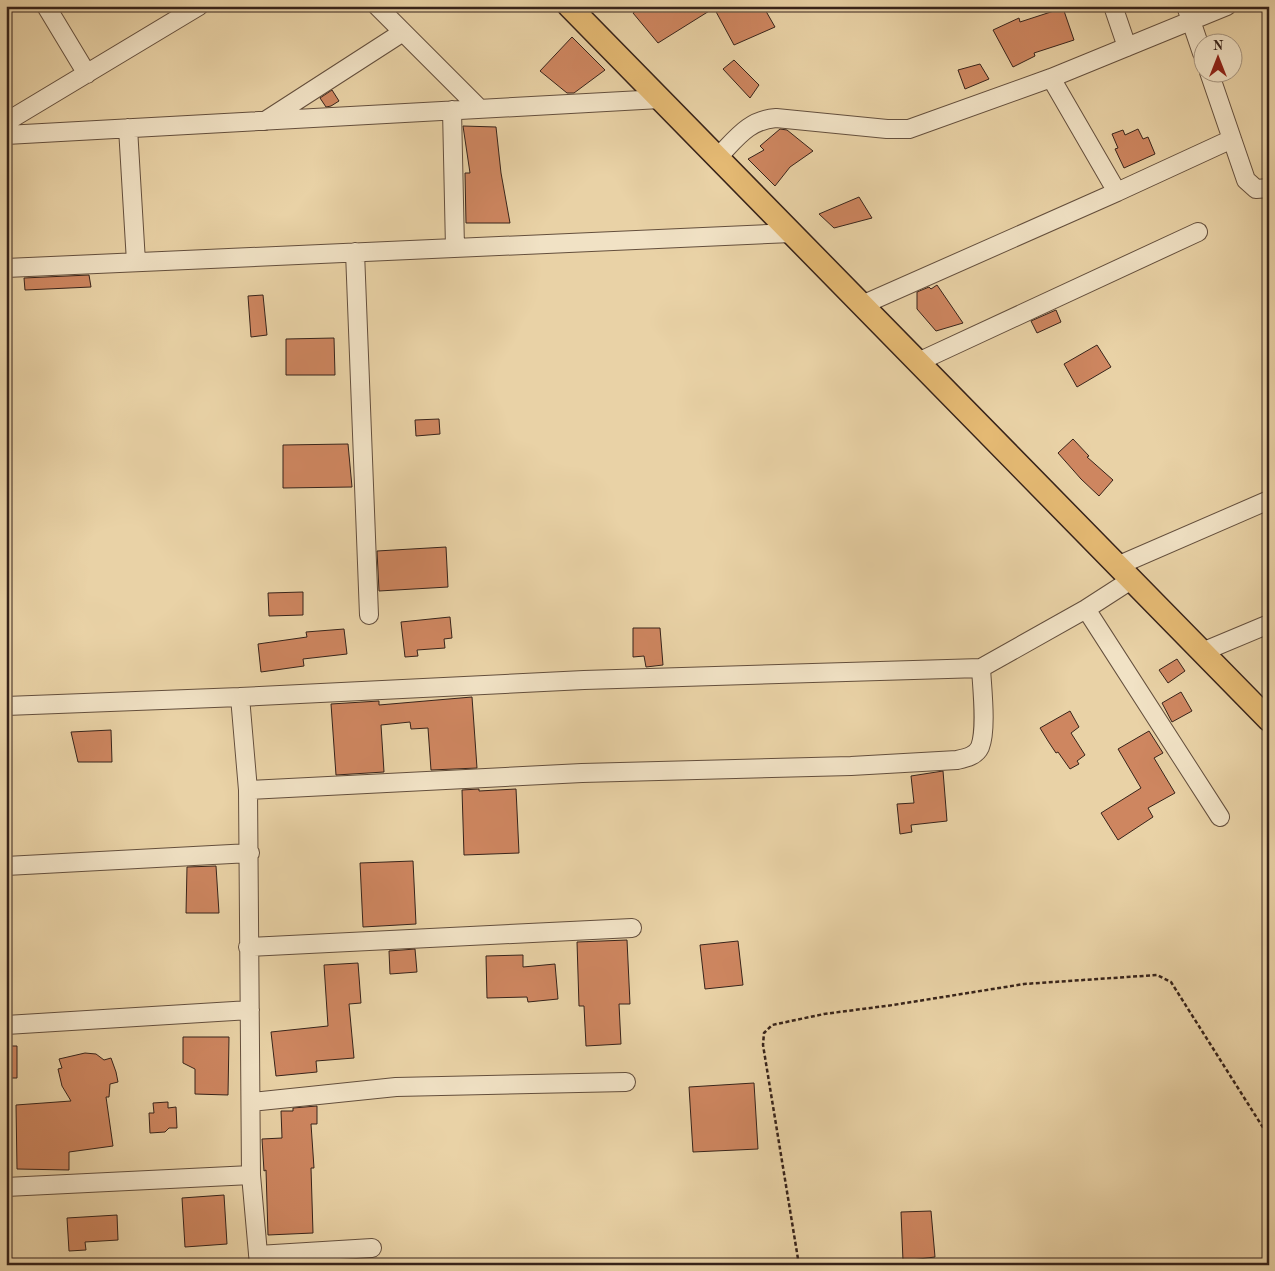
<svg xmlns="http://www.w3.org/2000/svg" width="1275" height="1271" font-family="'Old Standard TT',serif">
  <style>
    .building { fill: #ce8660; stroke: #37231a }
    .lines { fill: none; stroke-linecap: round; stroke-linejoin: round }
    .minor-casing { stroke: #644f3d; stroke-width: 20 }
    .major-casing { stroke: #37231a; stroke-width: 25 }
    .path { stroke: #37231a; stroke-width: 2.5; stroke-dasharray: 4 2.5; stroke-linecap: butt }
    .minor { stroke: #f1e2c5; stroke-width: 18 }
    .major { stroke: #e4b973; stroke-width: 22 }
  </style>
  <rect width="100%" height="100%" fill="#e9d2a6"/>
  <filter id="stains"><feTurbulence type="fractalNoise" baseFrequency=".004" numOctaves="4"/><feColorMatrix values="0 0 0 0 .2 0 0 0 0 .09 0 0 0 0 .02 0 0 0 .5 -.17"/></filter>
  <radialGradient id="worn" r=".72"><stop offset=".6" stop-color="#630" stop-opacity="0"/><stop offset="1" stop-color="#630" stop-opacity=".3"/></radialGradient>
  <path class="building" d="M644 6H763L775 27 734 45 714 8 658 43 633 13Z
    M1063 8 1074 40 1034 53 1035 56 1013 67 993 30 1019 18 1020 22Z
    M572 37 605 70 574 93H567L540 71Z
    M734 60 759 85 750 98 723 69Z
    M980 64 989 79 965 89 958 70Z
    M332 90 339 101 331 106 326 107 320 98Z
    M463 126 496 127 501 173 510 223H466L465 173H470Z
    M780 129 787 130 813 151 790 167 775 186 748 159 764 150 760 146Z
    M1138 129 1143 139 1148 137 1155 154 1124 168 1115 149 1118 148 1112 134 1123 130 1125 135Z
    M859 197 872 218 834 228 819 214Z
    M89 275 91 287 25 290 24 278Z
    M937 285 963 323 936 331 917 309V292L929 287 931 289Z
    M263 295 267 335 251 337 248 296Z
    M1056 310 1061 322 1037 333 1031 321Z
    M334 338 335 375H286V339Z
    M1097 345 1111 367 1077 387 1064 364Z
    M439 419 440 434 416 436 415 420Z
    M1073 439 1089 456 1087 457 1113 480 1099 496 1081 479 1058 453Z
    M348 444 352 487 283 488V445Z
    M446 547 448 587 379 591 377 551Z
    M303 592V615L269 616 268 593Z
    M450 617 452 638 444 639 445 648 417 650 418 656 405 657 401 622Z
    M633 628H660L663 665 646 667 644 656 633 657Z
    M344 629 347 654 303 659 304 666 261 672 258 644 307 637 306 632Z
    M1177 659 1185 671 1168 683 1159 670Z
    M1181 692 1192 711 1172 722 1162 703Z
    M472 697 477 768 431 770 428 728 411 729 410 722 381 725 384 772 336 775 331 704 379 701V705Z
    M1070 711 1079 727 1071 733 1085 755 1077 761 1079 764 1070 769 1058 752 1056 753 1048 741 1040 728Z
    M111 730 112 762H78L71 732Z
    M1149 731 1163 753 1154 758 1175 793 1148 808 1153 817 1118 840 1101 813 1141 788 1118 749Z
    M943 771 947 821 911 825 912 832 900 834 897 804 914 803 911 776Z
    M479 789V791L516 789 519 853 464 855 462 790Z
    M413 861 416 924 363 927 360 863Z
    M216 866 219 913H186L187 867Z
    M627 940 630 1004H619L621 1044 586 1046 584 1006H579L577 942Z
    M738 941 743 985 705 989 700 945Z
    M415 949 417 972 390 974 389 951Z
    M523 955V967L555 964 558 999 528 1002 527 997 487 998 486 956Z
    M358 963 361 1003 349 1004 354 1058 316 1061 317 1072 276 1076 271 1032 328 1026 324 965Z
    M183 1037H229L228 1095 195 1094V1069L183 1063Z
    M6 1046H17V1078H6Z
    M85 1053 96 1054 104 1060 111 1058 116 1072 118 1082 110 1084 109 1097H106L113 1146 69 1152V1170L17 1169 16 1105 71 1101 62 1086 58 1069 62 1068 59 1059Z
    M754 1083 758 1149 693 1152 689 1087Z
    M168 1102V1108L176 1107 177 1128H169L165 1132 150 1133 149 1113H154L153 1103Z
    M317 1106V1124H311L314 1168H311L313 1233 268 1235 266 1170 264 1171 262 1139 282 1138 281 1111H293V1108Z
    M224 1195 227 1244 185 1247 182 1198Z
    M931 1211 935 1257 903 1261 901 1212Z
    M117 1215 118 1240 85 1242 86 1250 69 1251 67 1218Z"/>
  <g class="lines">
    <g class="minor-casing">
      <path id="minor" d="M46 6 87 74
        M377 6 480 109
        M1113 6 1127 47
        M1186 6 1202 53
        M1209 72 1246 180 1256 189 1269 188
        M1051 78 1117 192 1232 139
        M452 110 455 248
        M265 121 403 32
        M6 122 199 6
        M128 128 136 262
        M6 135 660 99
        M717 158C736 139 748 120 776 118L887 129H909L1051 78 1227 6
        M355 252 369 615
        M6 268 792 233
        M862 305 1117 192
        M918 362 1198 232
        M1117 566 1269 500
        M1086 609 1220 817
        M1202 652 1269 624
        M240 697 248 790 251 1175 259 1265
        M6 706 240 697 584 680 981 668
        M248 790 582 773 851 766 957 760C966 758 976 756 980 747 987 729 982 688 981 668L1086 609 1131 580
        M6 866 250 853
        M248 947 632 928
        M6 1025 250 1010
        M251 1102 396 1087 626 1082
        M6 1187 251 1175
        M258 1255 372 1248"/>
    </g>
    <g class="major-casing">
      <path id="major" d="M569 6 1269 720"/>
    </g>
    <path class="path" d="M799 1265 763 1045 764 1033 772 1025 824 1014 893 1005 1024 984 1157 975 1171 982 1269 1137"/>
    <use href="#minor" class="minor"/>
    <use href="#major" class="major"/>
  </g>
  <rect width="1275" height="1271" fill="none" stroke="#e9d2a6" stroke-width="25"/>
  <rect x="8" y="8" width="1260" height="1256" fill="none" stroke="#37231a" stroke-width="2.5"/>
  <rect x="12" y="12" width="1250" height="1246" fill="none" stroke="#37231a"/>
  <g transform="translate(1218 58)"><circle r="24" fill="#f1e2c5" stroke="#a79681"/>
  <path d="M0-4L9 19L0 12L-9 19Z" fill="#8f2418"/>
  <text y="-8" font-size="14" font-weight="bold" text-anchor="middle" fill="#37231a">N</text>
  </g>
  <rect width="100%" height="100%" filter="url(#stains)"/>
  <rect width="100%" height="100%" fill="url(#worn)"/>
</svg>
